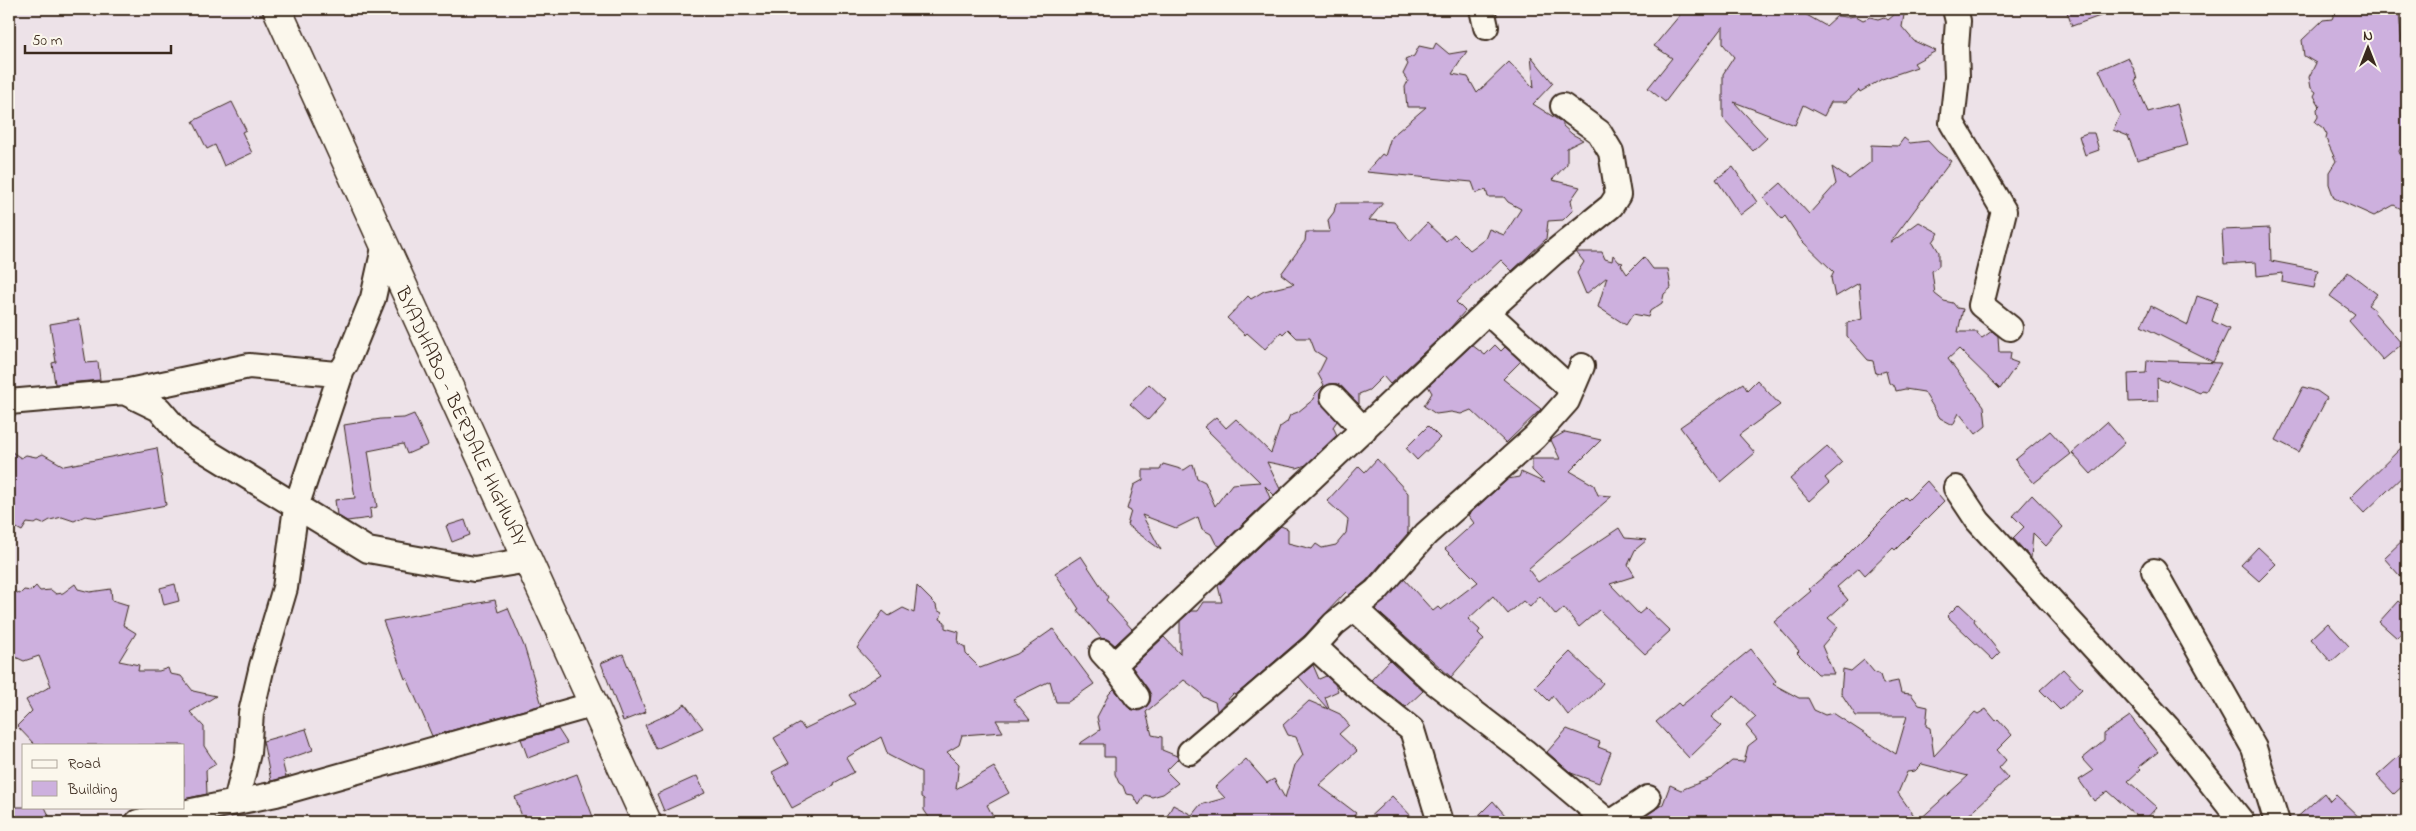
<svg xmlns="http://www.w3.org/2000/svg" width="2416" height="831" font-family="'Indie Flower',sans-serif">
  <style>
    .building { fill: #cdb0de; stroke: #3b2a1e; fill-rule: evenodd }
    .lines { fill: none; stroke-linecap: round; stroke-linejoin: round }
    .minor-casing { stroke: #3b2a1e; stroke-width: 28 }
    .primary-casing { stroke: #3b2a1e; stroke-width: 31 }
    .minor { stroke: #fbf7ec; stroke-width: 24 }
    .primary { stroke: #fbf7ec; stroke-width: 28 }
    .labels { text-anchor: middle; stroke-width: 4.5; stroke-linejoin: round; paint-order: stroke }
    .street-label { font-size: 20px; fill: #3b2a1e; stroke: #fbf7ec }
  </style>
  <rect width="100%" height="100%" fill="#ede2e8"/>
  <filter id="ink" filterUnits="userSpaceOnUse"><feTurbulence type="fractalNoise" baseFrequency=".02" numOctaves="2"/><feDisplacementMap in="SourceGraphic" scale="10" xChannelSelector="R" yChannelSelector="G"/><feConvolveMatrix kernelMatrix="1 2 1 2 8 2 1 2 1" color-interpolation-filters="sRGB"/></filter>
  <g filter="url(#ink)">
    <path class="building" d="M1685 9H1785L1805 14 1826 26 1837 16 1847 17 1856 16 1863 20 1870 17 1878 19 1884 17 1888 20 1901 9H1905L1902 27 1914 41 1936 51 1914 63 1917 67 1882 79 1860 92 1859 90 1846 102H1831L1824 116 1803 105 1795 125 1734 102 1767 138 1753 151 1723 118V74L1734 57 1723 44V26L1665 102 1648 88 1672 58 1654 46Z
      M2066 9H2114V11L2072 26Z
      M2341 9H2379L2383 11 2390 9 2399 14 2403 52 2399 56 2406 66 2404 70 2407 76 2404 106 2407 115V136L2399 151 2407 178V212L2394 205 2374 216 2334 198 2329 184V172L2336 161 2326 139 2327 135 2323 128 2315 122 2318 117 2317 109 2320 106 2314 96 2316 92 2311 88 2309 77 2316 63 2304 56 2302 40 2323 20 2332 19 2335 12Z
      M1436 43 1449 54 1467 51 1452 74 1468 77 1477 93 1509 62 1534 88 1531 56 1553 83 1533 104 1563 123V126L1572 134 1583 140 1567 148V164L1552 180 1580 187 1571 200 1573 210 1563 220 1548 221 1546 239 1512 271 1501 260 1456 302 1465 311 1451 327 1390 384 1383 376 1369 390 1359 394V404L1337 384H1330L1323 387 1320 394V401L1337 421 1333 427 1337 435 1306 465 1297 468 1267 462 1280 489 1274 495 1265 486 1270 498 1220 546 1216 544 1211 534 1202 529 1198 517 1176 528 1142 515 1161 550 1127 525 1131 511 1127 509 1134 485 1143 480V470H1160L1163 464 1184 470 1193 464 1197 478 1205 482 1215 506 1232 484 1260 482 1204 427 1216 417 1226 428 1236 419 1271 453 1280 427 1287 422 1290 415 1298 412 1314 399 1315 394 1324 385 1318 374 1326 358 1315 351 1310 338H1297L1288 329 1283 334 1281 332 1265 349 1247 333 1245 335 1227 318 1248 296 1251 299 1264 291 1294 284 1281 274 1305 241 1306 232H1330L1328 220 1334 212 1336 203H1383L1369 220 1395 222 1410 241 1427 223 1446 241 1454 234 1470 250 1485 239 1489 229 1504 235 1521 209 1508 202 1504 197H1488L1486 190 1476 193 1472 182 1366 172 1382 154 1385 156 1391 137 1426 107H1407L1405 87 1408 81 1403 74 1408 64 1405 60 1414 56 1419 46 1433 49Z
      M2128 57 2135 72 2137 80 2135 81 2148 112 2177 104 2188 145 2137 160 2128 136 2113 130 2120 115 2099 70Z
      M232 102 246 130 242 132 252 153 224 166 215 145 207 149 193 121Z
      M2087 133H2094L2099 150 2085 155 2079 136Z
      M1904 138 1910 143 1928 141 1938 152 1951 161 1890 243 1919 222 1939 233 1933 242 1939 252V266L1932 271 1935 294 1944 301 1953 303 1957 308 1963 309 1958 332H1978L1977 334 1982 338 1992 331 1998 336 1999 352H2011L2010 360 2018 363 2000 389 1959 349 1948 359 1984 406 1986 426 1976 434 1959 413 1953 425 1940 418 1924 392 1905 389 1896 391 1895 387 1889 383 1886 371 1876 374 1873 361 1868 360 1847 336V323L1862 319 1859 283 1835 297 1831 278 1834 272 1801 240 1785 216 1782 219 1764 198 1781 183 1809 214 1836 184 1832 167 1849 179 1871 162V145L1898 146Z
      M1733 167 1757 202 1740 215 1716 179Z
      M2270 228 2271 261 2318 270 2314 288 2282 282 2283 273 2257 276 2256 262 2224 264 2222 230Z
      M1576 252H1602L1605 259 1612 261 1613 255 1619 262 1623 263 1621 265 1627 274 1644 257 1653 269H1668L1671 288 1664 294 1662 303 1650 311 1648 317 1633 314 1626 325 1598 307 1607 277 1586 294 1577 273 1584 262Z
      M2348 272 2377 294 2368 305 2375 310 2374 312 2402 344 2383 360 2349 321 2355 314 2330 296Z
      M2197 296 2218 303 2212 321 2229 329 2213 362 2141 326 2151 306 2188 325Z
      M79 319 86 363 98 362 100 380 55 384 52 363 56 362 50 324Z
      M1472 345 1485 355 1495 345 1501 351 1505 347 1521 361 1503 379 1541 409 1506 443 1471 410 1461 414 1451 412 1436 414 1424 406 1432 393 1428 386Z
      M2147 360 2221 363 2206 391 2202 390 2200 393 2168 380 2167 382 2157 378 2158 401 2129 402 2128 374 2146 373Z
      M1757 380 1780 405 1739 435 1755 453 1721 482 1680 427 1743 383 1747 390Z
      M1149 384 1166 400 1148 420 1130 404Z
      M2303 387 2317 391 2327 398 2299 452 2276 440Z
      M414 414 428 445 407 454 403 444 368 451 377 507 370 509 371 518 347 521 337 515 335 500 355 498 344 425 381 419 404 418Z
      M2107 422 2125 443 2091 474 2072 453Z
      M1428 426 1440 438 1417 460 1406 448Z
      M2050 431 2071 454 2034 483 2015 460Z
      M1565 432 1601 440 1570 471 1594 485 1598 495 1612 496 1528 569 1538 582 1619 528 1625 538 1647 540 1635 550 1628 565 1635 576 1610 584 1639 614 1646 608 1670 631 1645 654 1599 610 1579 627 1564 608 1556 615 1540 596 1530 607 1523 601 1508 614 1493 596 1468 619 1480 630 1478 633 1484 639 1451 677 1375 609 1404 579 1433 611 1438 607 1441 610 1478 582 1445 549 1474 523 1468 515 1508 479 1519 477 1521 472 1545 483 1532 470V459H1560L1551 440Z
      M2407 442V472L2364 513 2350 498Z
      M1827 447 1842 463 1825 478 1829 483 1809 501 1790 479Z
      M157 448 166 505 99 518 85 516 74 521 62 517 50 520 43 524 38 522 35 524 27 523 22 531 9 524V450L21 458 26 455 36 457 43 454 64 466Z
      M1377 459 1408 493V533L1366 581 1349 595 1346 592 1304 636 1236 695 1233 694 1217 711 1215 702 1203 697 1200 692 1184 680 1146 712 1152 735 1162 737V750L1177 756 1178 759 1166 771 1178 783 1163 794 1152 797 1145 795 1139 805 1133 795 1126 794 1123 786 1119 783 1115 774V757H1104V744H1079L1100 730 1097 717 1109 694 1114 689 1131 709 1139 711 1145 708 1150 702 1151 695 1132 667 1164 637 1180 654V621L1191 611H1198L1204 602H1222L1218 586 1281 526 1288 529V543L1312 549 1316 544 1322 548 1336 545 1346 533 1348 520 1327 501 1359 466 1365 472Z
      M1927 481 1944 501 1895 550 1893 548 1865 575 1859 568 1837 587 1848 600 1828 618 1838 627 1822 646 1834 674H1818L1797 653 1799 651 1774 622 1811 591 1809 589 1837 565 1905 497 1908 500Z
      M2032 495 2063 527 2046 546 2033 533 2031 558 2013 538 2024 527 2013 516Z
      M465 520 470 535 452 542 446 526Z
      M2407 536V584L2384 558Z
      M2258 547 2276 564 2259 581 2241 565Z
      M1081 556 1108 597 1106 600 1132 629 1115 645 1107 639H1102L1077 610 1079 609 1055 573Z
      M75 584 78 589 90 592 111 589 112 600 128 605 123 625 136 633 119 661 139 665 138 671H159L168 668 170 674 181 676 193 691 216 696 190 712 204 727V746L216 764 206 770 207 794 184 799V745H35L17 726 32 711 26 700 51 686 39 656 24 661 9 654V589L20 594 24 590 31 591 36 586 40 591 51 590 56 594 63 593Z
      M175 584 179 601 164 605 160 588Z
      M917 586 936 605 937 610 942 613 940 619 945 622V628L959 632 958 643 965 647 966 654 980 668 1017 654 1053 629 1094 684 1068 702H1056L1050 681 1013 699 1030 720H996L1003 732 962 735 959 745 947 752 959 764 956 789 994 767 1009 793 987 805 996 822 941 819 938 822H932L924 810V799L921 797V772L888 755 881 737 846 758 854 772 834 783 835 785 792 808 772 772 789 763 774 738 800 723 804 729 855 704 849 695 881 674 857 648 883 611 889 616 903 608 914 613Z
      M495 600 498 612 508 608 524 646 542 705 432 736 407 678 405 679 383 621Z
      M2398 601 2407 609V626L2397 638 2379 622Z
      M1959 604 1975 619 1974 621 2000 653 1993 660 1947 616Z
      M2328 623 2349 646 2331 662 2311 639Z
      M1751 649 1776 681 1773 684 1799 698H1808L1814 710 1825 715 1833 713 1896 754 1907 716H1856L1841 693 1843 669 1851 671 1864 660 1874 672 1880 675 1883 684 1898 681 1901 693 1911 694 1919 705 1928 707 1926 726 1930 728 1934 756 1975 712 1978 714 1986 709 1996 721 1998 719 2012 735 1997 750 2006 760 1999 768 2008 778 1961 822H1643L1642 818 1663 804 1670 785 1681 790 1711 778 1732 761 1744 762 1748 746 1757 739 1746 726 1756 717 1734 696 1711 717 1722 726 1689 758 1656 722 1678 703 1681 706ZM1922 764 1968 776 1918 821 1898 793 1907 772 1915 771Z
      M1570 652 1603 683 1592 696 1568 715 1553 696 1549 701 1535 687Z
      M623 654 646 712 623 721 601 663Z
      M1390 660 1423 691 1406 707 1371 680Z
      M1313 665 1319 679 1326 676 1335 684 1338 691 1325 697 1329 709 1340 714 1349 725 1339 734 1357 751 1319 785 1356 813 1350 822H1164L1173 805 1192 815 1200 805 1225 798 1215 787 1246 759 1267 783 1274 779 1285 798 1295 765 1303 755 1296 737 1288 735 1283 725 1309 701 1328 709 1299 677Z
      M2063 669 2082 689 2060 710 2040 690Z
      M685 704 703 728 656 749 645 725 675 711Z
      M2130 716 2158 752 2139 767 2141 769 2128 781 2157 807 2143 822 2108 791 2094 801 2079 780 2093 771 2082 759 2104 741V734Z
      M306 729 313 750 282 761 286 777 271 781 263 741Z
      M558 729 567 743 528 758 521 739Z
      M1567 729 1600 742 1598 747 1611 752 1599 783 1571 773 1547 752Z
      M2407 749V782L2394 794 2377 776Z
      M577 774 593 817 579 822H573L571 816 554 822H524L515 797Z
      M697 776 705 793 664 811 657 794Z
      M2324 793 2330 801 2336 795 2364 822H2292Z
      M1392 796 1417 822H1364Z
      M1493 801 1511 822H1472Z
      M9 807H45L52 822H9Z"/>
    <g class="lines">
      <g class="minor-casing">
        <path id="minor" d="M1482 9 1486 27
          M1955 9 1958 21 1956 48 1957 77 1952 123 2004 211 1981 305 2010 328
          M1487 312 1572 390
          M124 392 159 409 183 437 368 550 474 569 529 560
          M1333 397 1364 430
          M9 402 124 392 249 366 336 374 342 370 346 364 373 298 384 248
          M1956 488 1978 521 2167 727 2242 822
          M2154 571 2254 748 2277 822
          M1354 608 1433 681 1524 751 1608 822
          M1314 646 1358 687 1412 730 1440 822
          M1102 652 1114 665 1137 697
          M1114 665 1487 312 1553 253 1611 206 1618 195 1611 152 1599 132 1563 106
          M1190 752 1314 646 1334 624 1376 591 1426 534 1535 437 1567 401 1582 366
          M236 802 248 753 251 713 262 666 285 588 296 507 342 370
          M138 822 276 794 595 704
          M1612 822 1648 798"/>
      </g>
      <g class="primary-casing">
        <path id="primary" d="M277 9 647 822"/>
      </g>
      <use href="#minor" class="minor"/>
      <use href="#primary" class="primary"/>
    </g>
  </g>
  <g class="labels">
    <g class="street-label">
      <text transform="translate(462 416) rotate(65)" y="7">BYADHABO - BERDALE HIGHWAY</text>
    </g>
  </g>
  <rect width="2416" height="831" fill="none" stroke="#fbf7ec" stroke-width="30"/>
  <rect x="15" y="15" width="2386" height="801" fill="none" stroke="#3b2a1e" stroke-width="2" filter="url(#ink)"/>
  <rect x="22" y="744" width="162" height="65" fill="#fbf7ec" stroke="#aea59a"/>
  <rect x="32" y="760" width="25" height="8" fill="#fbf7ec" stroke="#aea59a"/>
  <text x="68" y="768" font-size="15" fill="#3b2a1e">Road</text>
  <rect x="32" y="781" width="25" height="15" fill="#cdb0de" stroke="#aea59a"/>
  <text x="68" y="794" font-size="15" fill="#3b2a1e">Building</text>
  <g transform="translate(2368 48)" stroke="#fbf7ec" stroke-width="4" paint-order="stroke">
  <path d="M0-4L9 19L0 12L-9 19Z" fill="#3b2a1e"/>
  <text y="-8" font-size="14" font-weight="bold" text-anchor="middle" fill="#3b2a1e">N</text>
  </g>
  <path d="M25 45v8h146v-8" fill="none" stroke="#3b2a1e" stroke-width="2.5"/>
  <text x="32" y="45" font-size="15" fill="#3b2a1e" stroke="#fbf7ec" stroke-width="4" paint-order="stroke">50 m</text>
</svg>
